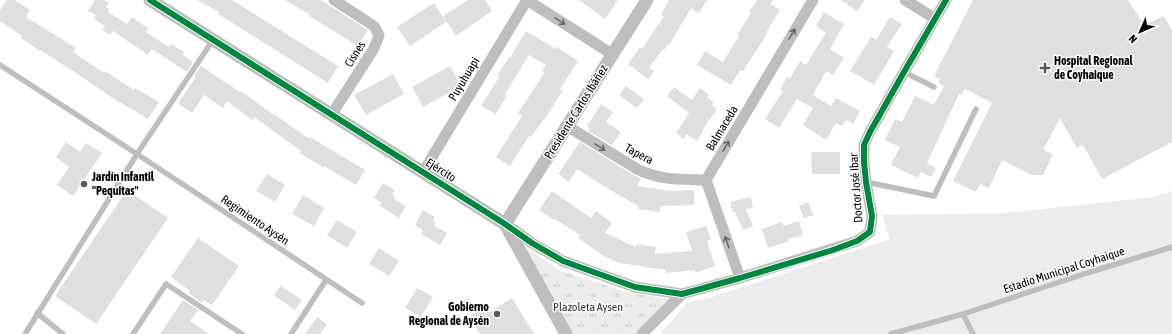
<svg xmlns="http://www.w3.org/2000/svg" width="1172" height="334" font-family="'Asap Condensed',sans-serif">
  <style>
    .grass { fill: url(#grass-tufts) }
    .pitch { fill: #ececec }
    .building { fill: #dfdfdf }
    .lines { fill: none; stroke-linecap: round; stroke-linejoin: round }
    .service { stroke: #bebebe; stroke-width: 5.5 }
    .minor { stroke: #bebebe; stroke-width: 11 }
    .tertiary { stroke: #bebebe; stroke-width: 13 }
    .cycleway-casing { stroke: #fff; stroke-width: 8 }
    .cycleway { stroke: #00873e; stroke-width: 6 }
    .oneway { stroke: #686868 }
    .poi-dot { fill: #595959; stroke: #fff; stroke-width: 1.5 }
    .labels { text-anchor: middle; stroke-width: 3; stroke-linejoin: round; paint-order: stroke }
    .street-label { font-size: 12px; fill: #000; stroke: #fff }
    .poi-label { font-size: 12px; font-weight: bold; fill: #000; stroke: #fff; text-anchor: start }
    .park-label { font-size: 12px; fill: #333; stroke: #fff }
  </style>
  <defs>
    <pattern id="grass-tufts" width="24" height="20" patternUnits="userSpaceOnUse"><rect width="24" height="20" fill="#ececec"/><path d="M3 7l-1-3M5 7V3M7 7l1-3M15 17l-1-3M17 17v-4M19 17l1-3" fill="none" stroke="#c9c9c9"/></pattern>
  </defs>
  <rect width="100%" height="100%" fill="#fff"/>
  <path class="grass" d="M525 247 559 270 626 292 671 299 636 334H573Z"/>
  <path class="pitch" d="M1172 191V334H660L687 303 712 297 890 239 882 215 1004 213 1154 197Z"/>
  <path class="building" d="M7 0H15L30 10 26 17 76 48 73 52 104 73 105 71 134 90 135 88 159 102 148 119 120 102V103L73 71 40 50V51L21 38 22 36 0 21V10Z
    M95 0H104L109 3 106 7 109 9 108 12 127 24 132 17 148 28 146 32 169 47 171 44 184 52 183 55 193 62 187 72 152 49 148 55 113 31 110 35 102 30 105 26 94 19 96 15 88 11Z
    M197 0H232L338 66 328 83 218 14 219 12Z
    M285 0H321L368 30 358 46 309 16 310 15Z
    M468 0H485L492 11 456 36 443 16Z
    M579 0H618L605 19Z
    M669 0H707L699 13 691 8 669 45 668 44 664 50 663 49 649 68 654 71 648 79 628 64 640 47 642 49 664 16 661 15Z
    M757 0H773L770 4 780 10 766 33 767 34 743 71 740 70 731 85 697 65 705 51 723 62 739 36 737 35 751 13 749 12Z
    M841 0H865L857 11Z
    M973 0H1128L1144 25 1164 16 1172 30V142L1102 179 1083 145 1077 148 1060 118 1043 150 1053 154 1043 175H1032L1002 160 989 188 980 184 976 192 953 181 992 103 965 89 962 94H959L927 163 936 168 931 177 921 172 918 178 891 165 900 147 885 140 895 119 902 122 915 96 934 105 944 86 938 83 940 79 934 76Z
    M434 3 446 22 410 46 397 27Z
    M824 12 844 24 830 49 844 58 833 75 826 71 813 95 831 106 836 98 860 111 853 124 846 120 842 126 836 123 826 140 803 125 813 108 797 99 779 128 765 119 783 91 780 89 787 77 790 78 800 61 806 65 826 33 816 26Z
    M890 17 902 24 887 47 894 51 874 85 850 71 871 37 876 40Z
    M526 31 556 49 557 47 578 61 560 89 563 90 548 114 531 137 529 136 510 166 496 157 522 116 518 113 545 72 542 71 546 65 529 55 505 94 507 95 496 114 481 106 499 77 497 76 509 57 510 58Z
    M201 66 240 92 241 91 274 115V114L308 138 310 137 365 170 356 185 324 166 323 167 299 153 301 151 254 117 252 120 227 101 223 108 204 95 192 113 178 103 196 77 194 76Z
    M450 66 461 86 423 107 412 87Z
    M393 74 404 94 366 115 354 95Z
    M626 86 644 99 637 108 619 95Z
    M674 87 692 100 700 88 709 95 707 97 714 102 712 105 717 109 703 129H704L697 141 686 134 684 139 676 133 689 113 667 96Z
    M601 104 613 112 606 122 621 132 612 145 588 131 590 128 587 126Z
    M66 142 80 152 86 143 102 153 73 196 57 185 69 167 56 157Z
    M580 142 627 171 641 179 637 186 671 191 694 190V205L661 206 660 212 638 209V206L607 188 577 169 569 182 558 174Z
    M811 152H840V174H812Z
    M267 174 285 185 275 202 256 191Z
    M383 183 395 190 392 194 395 196 394 199 406 206 399 218 380 206 382 203 374 198Z
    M127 190 168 218 96 324 55 296Z
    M552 191 591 218 596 211 612 223 605 233 636 247V244L656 247 655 254 692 251 686 232 706 226 711 239 707 241 715 266 695 273 694 270 666 273V270L619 263 600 254V253L578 238 580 235 555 219 554 220 539 210Z
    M303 195 324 208 314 226 292 214Z
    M751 197 753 208 746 209 753 226 743 230 735 212H733L730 202Z
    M808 202 813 215 804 218 799 206Z
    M423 210 435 217 433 221 436 223 434 226 447 233 440 245 421 234 423 230 415 225Z
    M337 220 357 232 347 248 327 235Z
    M799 221 803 235 788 239 789 241 768 248 762 229 782 222 784 226Z
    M198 238 239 266 212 305 204 300 202 303 188 293 190 291 171 277Z
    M379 248 399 261 389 276 369 264Z
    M281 286 302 300 295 310 274 295Z
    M417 288 433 297 421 317 405 308Z
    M512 298 534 334H480L471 317 484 303 490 312Z
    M183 300 198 310 190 321 209 334H160Z
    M317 317 327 324 320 334H305Z"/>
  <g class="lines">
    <path class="service" d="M0 65 137 154 362 303
      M904 72 934 87
      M866 182 934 196 976 109
      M37 313 63 334
      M963 314 973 334
      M25 334 137 154 213 40
      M133 334 166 284 242 334
      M291 334 326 280
      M891 334 963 314 1087 273 1172 247"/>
    <path class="minor" d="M527 0 612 54
      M905 0 934 18
      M332 114 373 50 377 41 379 35 374 26 334 0
      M567 126 637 169C662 181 679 179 706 180
      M423 172 527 0
      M506 224 532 243 563 261 635 287 682 294 740 278 857 241 870 232 872 216 866 182 864 162V145L870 132 904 72 946 0
      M740 278 706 180 813 0
      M642 334 682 294"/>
    <path class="tertiary" d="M150 0 505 224 566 334
      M505 224 647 0"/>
    <g class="cycleway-casing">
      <path id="cycleway" d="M150 0 505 224 532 243 563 261 635 287 682 294 740 278 833 250 857 241 870 232 872 216 866 182 864 162V145L870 132 904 72 946 0"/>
    </g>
    <use href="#cycleway" class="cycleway"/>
  </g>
  <defs><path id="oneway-shaft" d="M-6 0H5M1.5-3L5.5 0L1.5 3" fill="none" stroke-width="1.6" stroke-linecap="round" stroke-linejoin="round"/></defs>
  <g class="oneway">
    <use href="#oneway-shaft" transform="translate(560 21) rotate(32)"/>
    <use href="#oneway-shaft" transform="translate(792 34) rotate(-59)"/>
    <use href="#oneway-shaft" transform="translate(726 146) rotate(-59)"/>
    <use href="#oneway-shaft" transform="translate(600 147) rotate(32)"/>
    <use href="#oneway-shaft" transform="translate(727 242) rotate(-109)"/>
  </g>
  <g class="poi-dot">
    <path d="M1043 62h4v4h4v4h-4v4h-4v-4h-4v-4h4z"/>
    <circle cx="84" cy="184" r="4"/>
    <circle cx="497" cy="314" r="4"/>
  </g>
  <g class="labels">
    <g class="street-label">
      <text transform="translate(355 54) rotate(-58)" y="4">Cisnes</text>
      <text transform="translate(464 79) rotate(-59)" y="4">Puyuhuapi</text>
      <text transform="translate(576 112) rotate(-58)" y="4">Presidente Carlos Ibáñez</text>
      <text transform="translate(722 128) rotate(-59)" y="4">Balmaceda</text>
      <text transform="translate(639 154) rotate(28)" y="4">Tapera</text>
      <text transform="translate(441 170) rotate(32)" y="4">Ejército</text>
      <text transform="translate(856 188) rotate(-94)" y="4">Doctor José Ibar</text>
      <text transform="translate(255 220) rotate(34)" y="4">Regimiento Aysén</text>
      <text transform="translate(1064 270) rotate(-18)" y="4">Estadio Municipal Coyhaique</text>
    </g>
    <g class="poi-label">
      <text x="1054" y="65">Hospital Regional<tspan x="1054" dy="14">de Coyhaique</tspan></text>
      <text x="92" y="181">Jardín Infantil<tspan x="92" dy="14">"Pequitas"</tspan></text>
      <text x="489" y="311" text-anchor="end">Gobierno<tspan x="489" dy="14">Regional de Aysén</tspan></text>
    </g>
    <g class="park-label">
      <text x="588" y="311">Plazoleta Aysen</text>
    </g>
  </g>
  <g transform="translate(1140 32) rotate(225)" stroke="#ffffff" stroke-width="3" paint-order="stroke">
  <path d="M0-3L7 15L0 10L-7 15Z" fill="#000000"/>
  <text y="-6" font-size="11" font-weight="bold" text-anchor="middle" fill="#000000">N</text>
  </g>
</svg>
